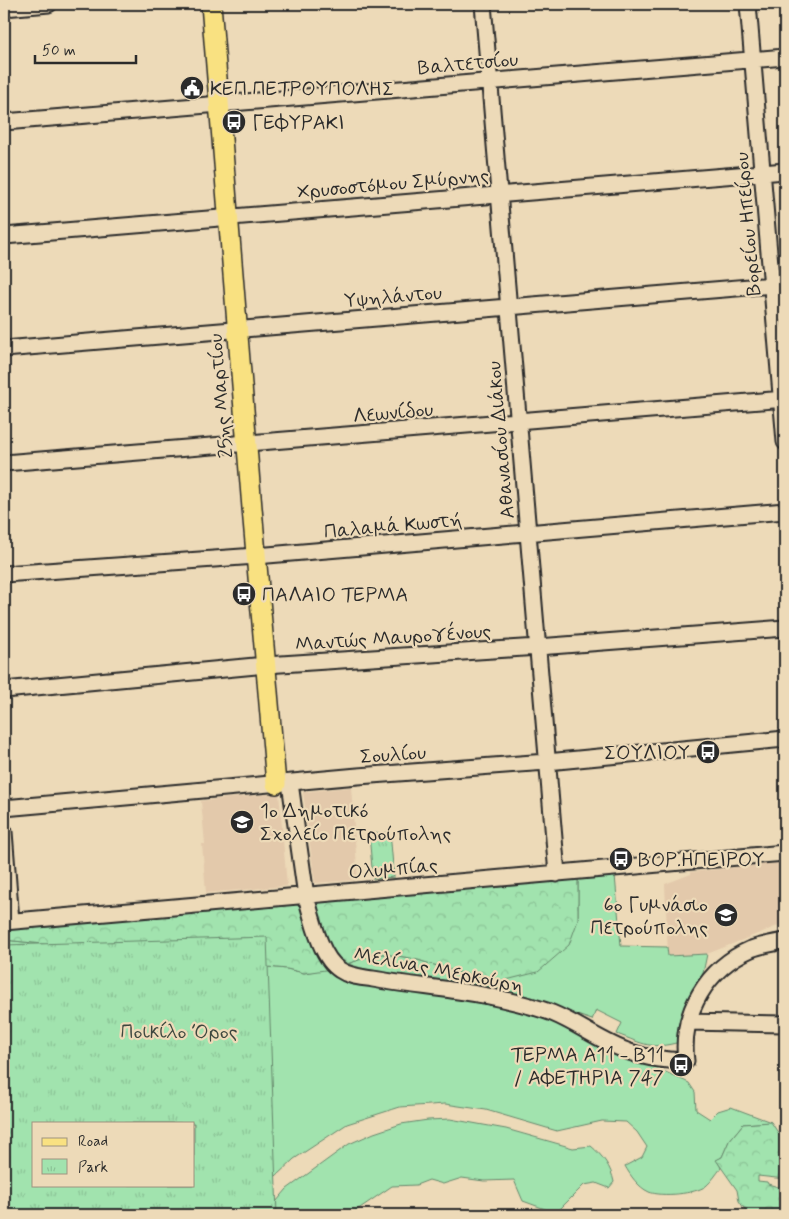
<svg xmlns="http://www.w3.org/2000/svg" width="789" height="1219" font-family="Mynerve,sans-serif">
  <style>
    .built { fill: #e3c9ab }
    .green { fill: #a1e3ae; stroke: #66876c; fill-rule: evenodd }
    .forest { fill: url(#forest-crowns); stroke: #66876c }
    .park { fill: url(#park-tufts); stroke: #66876c; fill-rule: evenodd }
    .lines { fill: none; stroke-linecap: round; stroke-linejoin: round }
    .minor-casing { stroke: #2b2b2b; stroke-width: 19 }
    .major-casing { stroke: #2b2b2b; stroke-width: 22 }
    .minor { stroke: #eddab8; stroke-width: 15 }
    .major { stroke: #f9e181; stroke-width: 19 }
    .labels { text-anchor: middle; stroke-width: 4.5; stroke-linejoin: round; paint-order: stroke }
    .street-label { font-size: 20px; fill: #2b2b2b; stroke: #eddab8 }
    .poi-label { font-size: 20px; fill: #2b2b2b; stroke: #eddab8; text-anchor: start }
    .park-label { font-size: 20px; fill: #3d473f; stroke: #eddab8 }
  </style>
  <defs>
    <pattern id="forest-crowns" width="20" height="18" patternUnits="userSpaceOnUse" patternTransform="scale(1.25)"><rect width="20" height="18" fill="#a1e3ae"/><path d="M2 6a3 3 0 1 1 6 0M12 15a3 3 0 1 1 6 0" fill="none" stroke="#8bc396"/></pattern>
    <pattern id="park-tufts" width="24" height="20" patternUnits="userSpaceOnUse" patternTransform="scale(1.25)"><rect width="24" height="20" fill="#a1e3ae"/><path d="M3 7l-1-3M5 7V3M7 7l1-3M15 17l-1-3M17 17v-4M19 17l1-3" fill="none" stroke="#8bc396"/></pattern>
  </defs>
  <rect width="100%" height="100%" fill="#eddab8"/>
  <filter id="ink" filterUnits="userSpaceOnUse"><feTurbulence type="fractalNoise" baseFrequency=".02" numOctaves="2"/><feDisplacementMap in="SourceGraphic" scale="10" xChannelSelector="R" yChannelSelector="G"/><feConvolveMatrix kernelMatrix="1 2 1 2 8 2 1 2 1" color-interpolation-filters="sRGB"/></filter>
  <g filter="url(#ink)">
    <path class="built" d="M351 787 358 880 315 883 303 792Z
      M279 793 287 886 206 893 202 844H205L201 801Z
      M785 862V923L707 954 668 956 665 884 691 874V872Z"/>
    <path class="green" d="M615 875 621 946 667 947 668 956 707 954 701 983 680 1042C651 1050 644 1044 617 1034L622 1023 596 1010 592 1020 506 991 365 969 348 964 377 953 411 958 458 972 578 920V879Z
      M4 940 287 969 304 973 331 968 518 1011 557 1021 689 1083 695 1092 696 1110 710 1119 718 1111 731 1107 771 1122 743 1124 729 1141 722 1157 717 1160 721 1168C717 1173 712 1181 706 1186 695 1194 662 1197 649 1192 638 1187 630 1175 625 1166L642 1157 647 1147 637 1132 626 1122 602 1121 557 1131 486 1110 445 1104 400 1107 347 1124 294 1159 258 1193 4 1188ZM34 1123H194V1185H34Z
      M450 1119 506 1129 573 1148 591 1146C603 1156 611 1167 614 1182L609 1188 596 1183 584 1185 556 1213 523 1201 514 1180 484 1181 462 1178 443 1184 429 1180 416 1185 392 1186 357 1210 353 1215H265L287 1189 349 1144 374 1133 401 1124 428 1120Z"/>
    <path class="forest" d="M578 879V920L569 945 538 972 502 981 458 972 411 958 377 953 353 962 325 970 304 973 287 969 4 940V928Z
      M771 1122 785 1143V1179L758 1176V1181L767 1182 768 1184 785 1189V1215H749L739 1201 737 1190 716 1160 722 1157 729 1141 743 1124Z"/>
    <path class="park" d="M390 832 394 877 373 879 369 834Z
      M267 937 277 1215H4V945ZM34 1123H194V1185H34Z"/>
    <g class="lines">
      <g class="minor-casing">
        <path id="minor" d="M483 4 557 874
          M748 4 785 442
          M4 8 49 4
          M4 122 785 57
          M4 236 785 171
          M4 349 785 284
          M4 463 785 399
          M4 574 256 556 785 511
          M4 690 266 665 538 647 785 628
          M290 783 306 896C312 917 320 958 340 970 350 977 362 977 373 979 413 986 454 989 493 997 512 1001 534 1006 552 1013 579 1024 603 1043 630 1052 649 1059 667 1060 686 1061 680 1013 707 968 751 949 762 945 774 943 785 941
          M4 808 358 776 547 762 785 739
          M4 832 11 921
          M4 922 785 853
          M688 1022 785 1024"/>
      </g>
      <g class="major-casing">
        <path id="major" d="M211 4 252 508 276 784"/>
      </g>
      <use href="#minor" class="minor"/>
      <use href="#major" class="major"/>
    </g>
  </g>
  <defs>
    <g id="civic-disc" transform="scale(1.25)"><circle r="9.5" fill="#2b2b2b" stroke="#eddab8"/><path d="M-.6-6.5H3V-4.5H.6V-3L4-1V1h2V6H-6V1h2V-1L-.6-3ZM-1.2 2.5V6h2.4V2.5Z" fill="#fff"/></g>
    <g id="bus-disc" transform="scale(1.25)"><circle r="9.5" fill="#2b2b2b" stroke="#eddab8"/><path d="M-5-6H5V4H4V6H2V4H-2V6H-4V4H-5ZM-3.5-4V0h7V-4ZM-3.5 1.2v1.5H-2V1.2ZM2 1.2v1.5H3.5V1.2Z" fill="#fff"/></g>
    <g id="school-disc" transform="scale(1.25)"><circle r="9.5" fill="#2b2b2b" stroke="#eddab8"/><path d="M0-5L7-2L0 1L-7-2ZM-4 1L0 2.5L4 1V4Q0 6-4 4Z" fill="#fff"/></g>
  </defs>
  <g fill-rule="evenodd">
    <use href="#civic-disc" x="192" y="88"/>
    <use href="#bus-disc" x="234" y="122"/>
    <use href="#bus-disc" x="244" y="594"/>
    <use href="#bus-disc" x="708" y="752"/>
    <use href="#school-disc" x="242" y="822"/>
    <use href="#bus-disc" x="621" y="859"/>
    <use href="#school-disc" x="726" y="915"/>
    <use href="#bus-disc" x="681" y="1065"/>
  </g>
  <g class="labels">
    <g class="street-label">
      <text transform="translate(468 63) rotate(-5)" y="7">Βαλτετσίου</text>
      <text transform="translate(393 183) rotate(-5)" y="7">Χρυσοστόμου Σμύρνης</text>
      <text transform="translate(747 224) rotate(-95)" y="7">Βορείου Ηπείρου</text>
      <text transform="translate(393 296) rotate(-5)" y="7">Υψηλάντου</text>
      <text transform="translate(220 396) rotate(-95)" y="7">25ης Μαρτίου</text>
      <text transform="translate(393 412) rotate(-5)" y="7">Λεωνίδου</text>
      <text transform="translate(500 440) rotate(-95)" y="7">Αθανασίου Διάκου</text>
      <text transform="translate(393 525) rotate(-5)" y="7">Παλαμά Κωστή</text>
      <text transform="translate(393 637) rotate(-4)" y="7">Μαντώς Μαυρογένους</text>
      <text transform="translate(393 754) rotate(-4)" y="7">Σουλίου</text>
      <text transform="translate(393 868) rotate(-5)" y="7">Ολυμπίας</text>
      <text transform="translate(439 969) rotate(11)" y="7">Μελίνας Μερκούρη</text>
    </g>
    <g class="poi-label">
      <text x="210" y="95">ΚΕΠ ΠΕΤΡΟΥΠΟΛΗΣ</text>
      <text x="252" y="129">ΓΕΦΥΡΑΚΙ</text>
      <text x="262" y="601">ΠΑΛΑΙΟ ΤΕΡΜΑ</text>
      <text x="690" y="759" text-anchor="end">ΣΟΥΛΙΟΥ</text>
      <text x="260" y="817">1ο Δημοτικό<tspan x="260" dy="23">Σχολείο Πετρούπολης</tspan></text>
      <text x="638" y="866">ΒΟΡ.ΗΠΕΙΡΟΥ</text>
      <text x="708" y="911" text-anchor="end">6ο Γυμνάσιο<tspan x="708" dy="23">Πετρούπολης</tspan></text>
      <text x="664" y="1061" text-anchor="end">ΤΕΡΜΑ Α11 - Β11<tspan x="664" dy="23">/ ΑΦΕΤΗΡΙΑ 747</tspan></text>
    </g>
    <g class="park-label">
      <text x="179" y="1038">Ποικίλο Όρος</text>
    </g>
  </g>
  <rect width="789" height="1219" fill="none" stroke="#eddab8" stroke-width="20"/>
  <rect x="10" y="10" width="769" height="1199" fill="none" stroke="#2b2b2b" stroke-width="2" filter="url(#ink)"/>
  <rect x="32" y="1122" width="162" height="65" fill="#eddab8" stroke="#9f9480"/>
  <rect x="42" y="1138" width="25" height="8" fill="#f9e181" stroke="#9f9480"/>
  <text x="78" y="1146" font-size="15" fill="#2b2b2b">Road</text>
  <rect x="42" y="1159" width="25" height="15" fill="url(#park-tufts)" stroke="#9f9480"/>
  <text x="78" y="1172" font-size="15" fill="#2b2b2b">Park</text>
  <path d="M35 55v8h101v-8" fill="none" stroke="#2b2b2b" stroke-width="2.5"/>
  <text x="42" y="55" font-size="15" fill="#2b2b2b" stroke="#eddab8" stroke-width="4" paint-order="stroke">50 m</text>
</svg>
